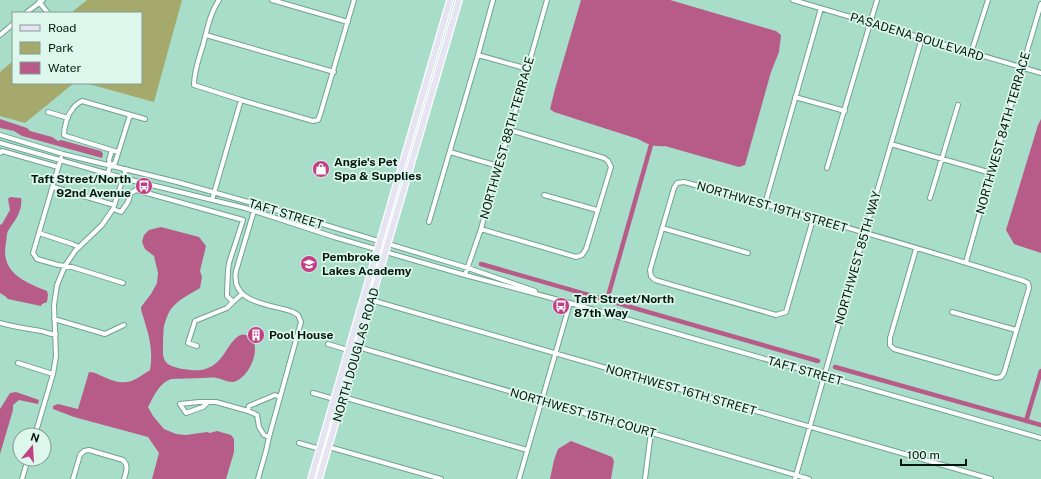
<svg xmlns="http://www.w3.org/2000/svg" width="1041" height="479" font-family="'Public Sans',sans-serif">
  <style>
    .green { fill: #a5a96c }
    .water { fill: #b75c88 }
    .lines { fill: none; stroke-linecap: round; stroke-linejoin: round }
    .canal { stroke: #b75c88; stroke-width: 4.5 }
    .minor-casing { stroke: #6fa291; stroke-width: 6 }
    .major-casing { stroke: #fff; stroke-width: 8 }
    .minor { stroke: #fff; stroke-width: 4 }
    .major { stroke: #e6e4f3; stroke-width: 5.5 }
    .labels { text-anchor: middle; stroke-width: 3.5; stroke-linejoin: round; paint-order: stroke }
    .street-label { font-size: 12px; fill: #031711; stroke: #ddf7ed }
    .poi-label { font-size: 12px; font-weight: bold; fill: #031711; stroke: #ddf7ed; text-anchor: start }
  </style>
  <rect width="100%" height="100%" fill="#a8ddca"/>
  <path class="green" d="M87 0H182L154 102 85 83H141V13H71Z
    M13 61V83H74L25 123 0 116V72Z"/>
  <path class="water" d="M581 0H670L776 31 781 35 779 52 771 72 745 165 739 167 665 146C654 147 647 144 638 139L554 112 550 109 555 89Z
    M0 119 27 128 30 131 52 137 58 141 61 140 101 151 103 154 102 158 22 136 14 131 0 128Z
    M1041 119V253L1014 244 1006 230 1038 125Z
    M10 197 21 198C23 211 15 220 8 231 6 235 7 239 6 243 0 272 24 282 47 291L48 295 47 302 42 304 41 306 8 299 5 296 0 293V225L2 224 10 210 8 199Z
    M161 227 199 237 206 246 200 271 202 277 200 288C190 294 179 299 171 309 168 313 165 322 164 326 163 332 163 348 163 354 163 357 165 362 168 364 175 369 193 371 201 370 209 369 216 364 221 358 227 351 236 331 246 335 266 341 249 381 232 382 227 382 222 379 217 378 212 377 207 378 202 378 192 378 182 379 171 379 159 383 154 396 148 407L153 416 164 429 176 434 186 435 207 432 210 433 217 431 231 435 234 439V452L226 479H152L159 453 148 437 74 417 53 409V406L58 404 78 409 89 372C95 372 99 375 104 377 126 387 132 382 150 370 153 353 150 338 145 323 144 317 141 313 141 307L151 294 157 283 158 273 154 256 145 249 142 242 144 235 149 230Z
    M16 392 39 400 38 404 19 400 13 405V410L0 454V409L10 393Z
    M571 441 612 457 614 461 611 479H550L554 460 558 449Z"/>
  <g class="lines">
    <path class="canal" d="M481 264 818 361
      M607 300 651 145
      M835 367 1041 425
      M1026 421 1041 371"/>
    <g class="minor-casing">
      <path id="minor" d="M219 0C210 13 207 30 203 45 199 58 194 71 194 85L241 100 313 121 318 120 320 115 354 0
        M272 0 348 22
        M793 0 1041 73
        M39 2 48 13
        M26 13 43 0
        M0 35 13 24
        M206 35 334 72
        M971 53 988 0
        M478 55 528 69
        M795 97 845 111
        M48 112 68 118
        M0 135 63 154 177 182 256 204 468 268 535 291
        M0 143 123 178 245 208 334 237 465 275 570 303 1041 438
        M891 144 991 173
        M118 152 66 136 64 135C64 128 67 115 72 110 74 106 78 103 82 101L145 119
        M450 152 498 166
        M0 153 2 151 58 167
        M61 158 33 253 37 259 58 265 72 267 123 283
        M110 166 109 160 112 150
        M827 168 877 0
        M108 173 110 166 115 163 130 115
        M53 187 114 205
        M544 195 597 210
        M930 198 958 105
        M212 200 241 100
        M256 204 236 271C230 304 271 304 293 312L298 315 301 322 269 437 266 451 258 479
        M765 204 821 8
        M113 209 121 212 128 202 131 193 136 190 243 220 229 263 228 270 227 294V296L233 302 227 308 195 321 188 343 197 346
        M813 219 786 312 776 315 655 280 651 276 650 270 674 188 677 183 684 182C798 213 911 245 1024 281L1028 283 1029 288 1004 373 1001 377 996 378 894 349 890 345V338L916 249
        M429 222 478 55 493 0
        M662 228 748 253
        M481 229 576 257 582 255 586 249 611 167 608 161 604 158 510 130
        M39 233 72 244 79 247
        M966 262 991 173 1041 4
        M465 275 481 229 498 166 510 130 547 0
        M371 300 991 479
        M233 302 242 294
        M952 312 1016 330
        M54 319 105 334 124 325
        M0 323C14 327 27 329 41 331 47 332 49 335 56 334
        M328 344 348 350
        M358 347 809 479
        M18 363 53 374
        M313 393 334 399
        M343 397 527 450
        M208 402 203 407 186 413 180 404 199 402H216L248 411 257 415 259 427 264 435 269 437
        M248 411 249 406 275 395 280 397
        M35 435 53 374 56 356 54 305 57 285 65 266 75 251 102 225 113 209 126 169
        M299 443 320 449
        M329 447 441 479
        M22 479 28 459
        M73 479 80 455 84 451 89 450 123 460C129 466 126 472 124 479
        M519 479 570 303
        M645 479 651 432
        M795 479 865 232 891 144 922 38"/>
    </g>
    <g class="major-casing">
      <path id="major" d="M359 335V329L364 311 362 305
        M311 479 450 0
        M319 479 459 0"/>
    </g>
    <use href="#minor" class="minor"/>
    <use href="#major" class="major"/>
  </g>
  <defs>
    <g id="shop-disc" transform="scale(0.9)"><circle r="9.5" fill="#c23f85" stroke="#ddf7ed"/><path d="M-5-2.5h2.3a2.7 3.5 0 0 1 5.4 0H5L5.5 6h-11ZM-1.5-2.5h3a1.5 2.3 0 0 0-3 0Z" fill="#fff"/></g>
    <g id="bus-disc" transform="scale(0.9)"><circle r="9.5" fill="#c23f85" stroke="#ddf7ed"/><path d="M-5-6H5V4H4V6H2V4H-2V6H-4V4H-5ZM-3.5-4V0h7V-4ZM-3.5 1.2v1.5H-2V1.2ZM2 1.2v1.5H3.5V1.2Z" fill="#fff"/></g>
    <g id="school-disc" transform="scale(0.9)"><circle r="9.5" fill="#c23f85" stroke="#ddf7ed"/><path d="M0-5L7-2L0 1L-7-2ZM-4 1L0 2.5L4 1V4Q0 6-4 4Z" fill="#fff"/></g>
    <g id="building-disc" transform="scale(0.9)"><circle r="9.5" fill="#c23f85" stroke="#ddf7ed"/><path d="M-4-6H4V6H1V3H-1V6H-4ZM-2.5-4.3h1.7v1.8h-1.7ZM.8-4.3h1.7v1.8H.8ZM-2.5-1h1.7V.8h-1.7ZM.8-1h1.7V.8H.8Z" fill="#fff"/></g>
  </defs>
  <g fill-rule="evenodd">
    <use href="#shop-disc" x="321" y="169"/>
    <use href="#bus-disc" x="144" y="186"/>
    <use href="#school-disc" x="309" y="264"/>
    <use href="#bus-disc" x="561" y="306"/>
    <use href="#building-disc" x="256" y="335"/>
  </g>
  <g class="labels">
    <g class="street-label">
      <text transform="translate(917 37) rotate(17)" y="4">PASADENA BOULEVARD</text>
      <text transform="translate(1003 133) rotate(-74)" y="4">NORTHWEST 84TH TERRACE</text>
      <text transform="translate(507 138) rotate(-74)" y="4">NORTHWEST 88TH TERRACE</text>
      <text transform="translate(772 207) rotate(16)" y="4">NORTHWEST 19TH STREET</text>
      <text transform="translate(286 214) rotate(17)" y="4">TAFT STREET</text>
      <text transform="translate(858 258) rotate(-74)" y="4">NORTHWEST 85TH WAY</text>
      <text transform="translate(356 355) rotate(-74)" y="4">NORTH DOUGLAS ROAD</text>
      <text transform="translate(805 371) rotate(16)" y="4">TAFT STREET</text>
      <text transform="translate(681 390) rotate(16)" y="4">NORTHWEST 16TH STREET</text>
      <text transform="translate(583 413) rotate(16)" y="4">NORTHWEST 15TH COURT</text>
    </g>
    <g class="poi-label">
      <text x="334" y="166">Angie's Pet<tspan x="334" dy="14">Spa &amp; Supplies</tspan></text>
      <text x="131" y="183" text-anchor="end">Taft Street/North<tspan x="131" dy="14">92nd Avenue</tspan></text>
      <text x="322" y="261">Pembroke<tspan x="322" dy="14">Lakes Academy</tspan></text>
      <text x="574" y="303">Taft Street/North<tspan x="574" dy="14">87th Way</tspan></text>
      <text x="269" y="339">Pool House</text>
    </g>
  </g>
  <rect x="12" y="12" width="130" height="72" fill="#ddf7ed" stroke="#869d95"/>
  <rect x="20" y="25" width="20" height="6" fill="#e6e4f3" stroke="#869d95"/>
  <text x="48" y="32" font-size="12" fill="#031711">Road</text>
  <rect x="20" y="42" width="20" height="12" fill="#a5a96c" stroke="#869d95"/>
  <text x="48" y="52" font-size="12" fill="#031711">Park</text>
  <rect x="20" y="62" width="20" height="12" fill="#b75c88" stroke="#869d95"/>
  <text x="48" y="72" font-size="12" fill="#031711">Water</text>
  <g transform="translate(32 447) rotate(18)"><circle r="19" fill="#ddf7ed" stroke="#869d95"/>
  <path d="M0-3L7 15L0 10L-7 15Z" fill="#c23f85"/>
  <text y="-6" font-size="11" font-weight="bold" text-anchor="middle" fill="#031711">N</text>
  </g>
  <path d="M901 459v6h65v-6" fill="none" stroke="#031711" stroke-width="2"/>
  <text x="907" y="459" font-size="12" fill="#031711" stroke="#ddf7ed" stroke-width="3" paint-order="stroke">100 m</text>
</svg>
